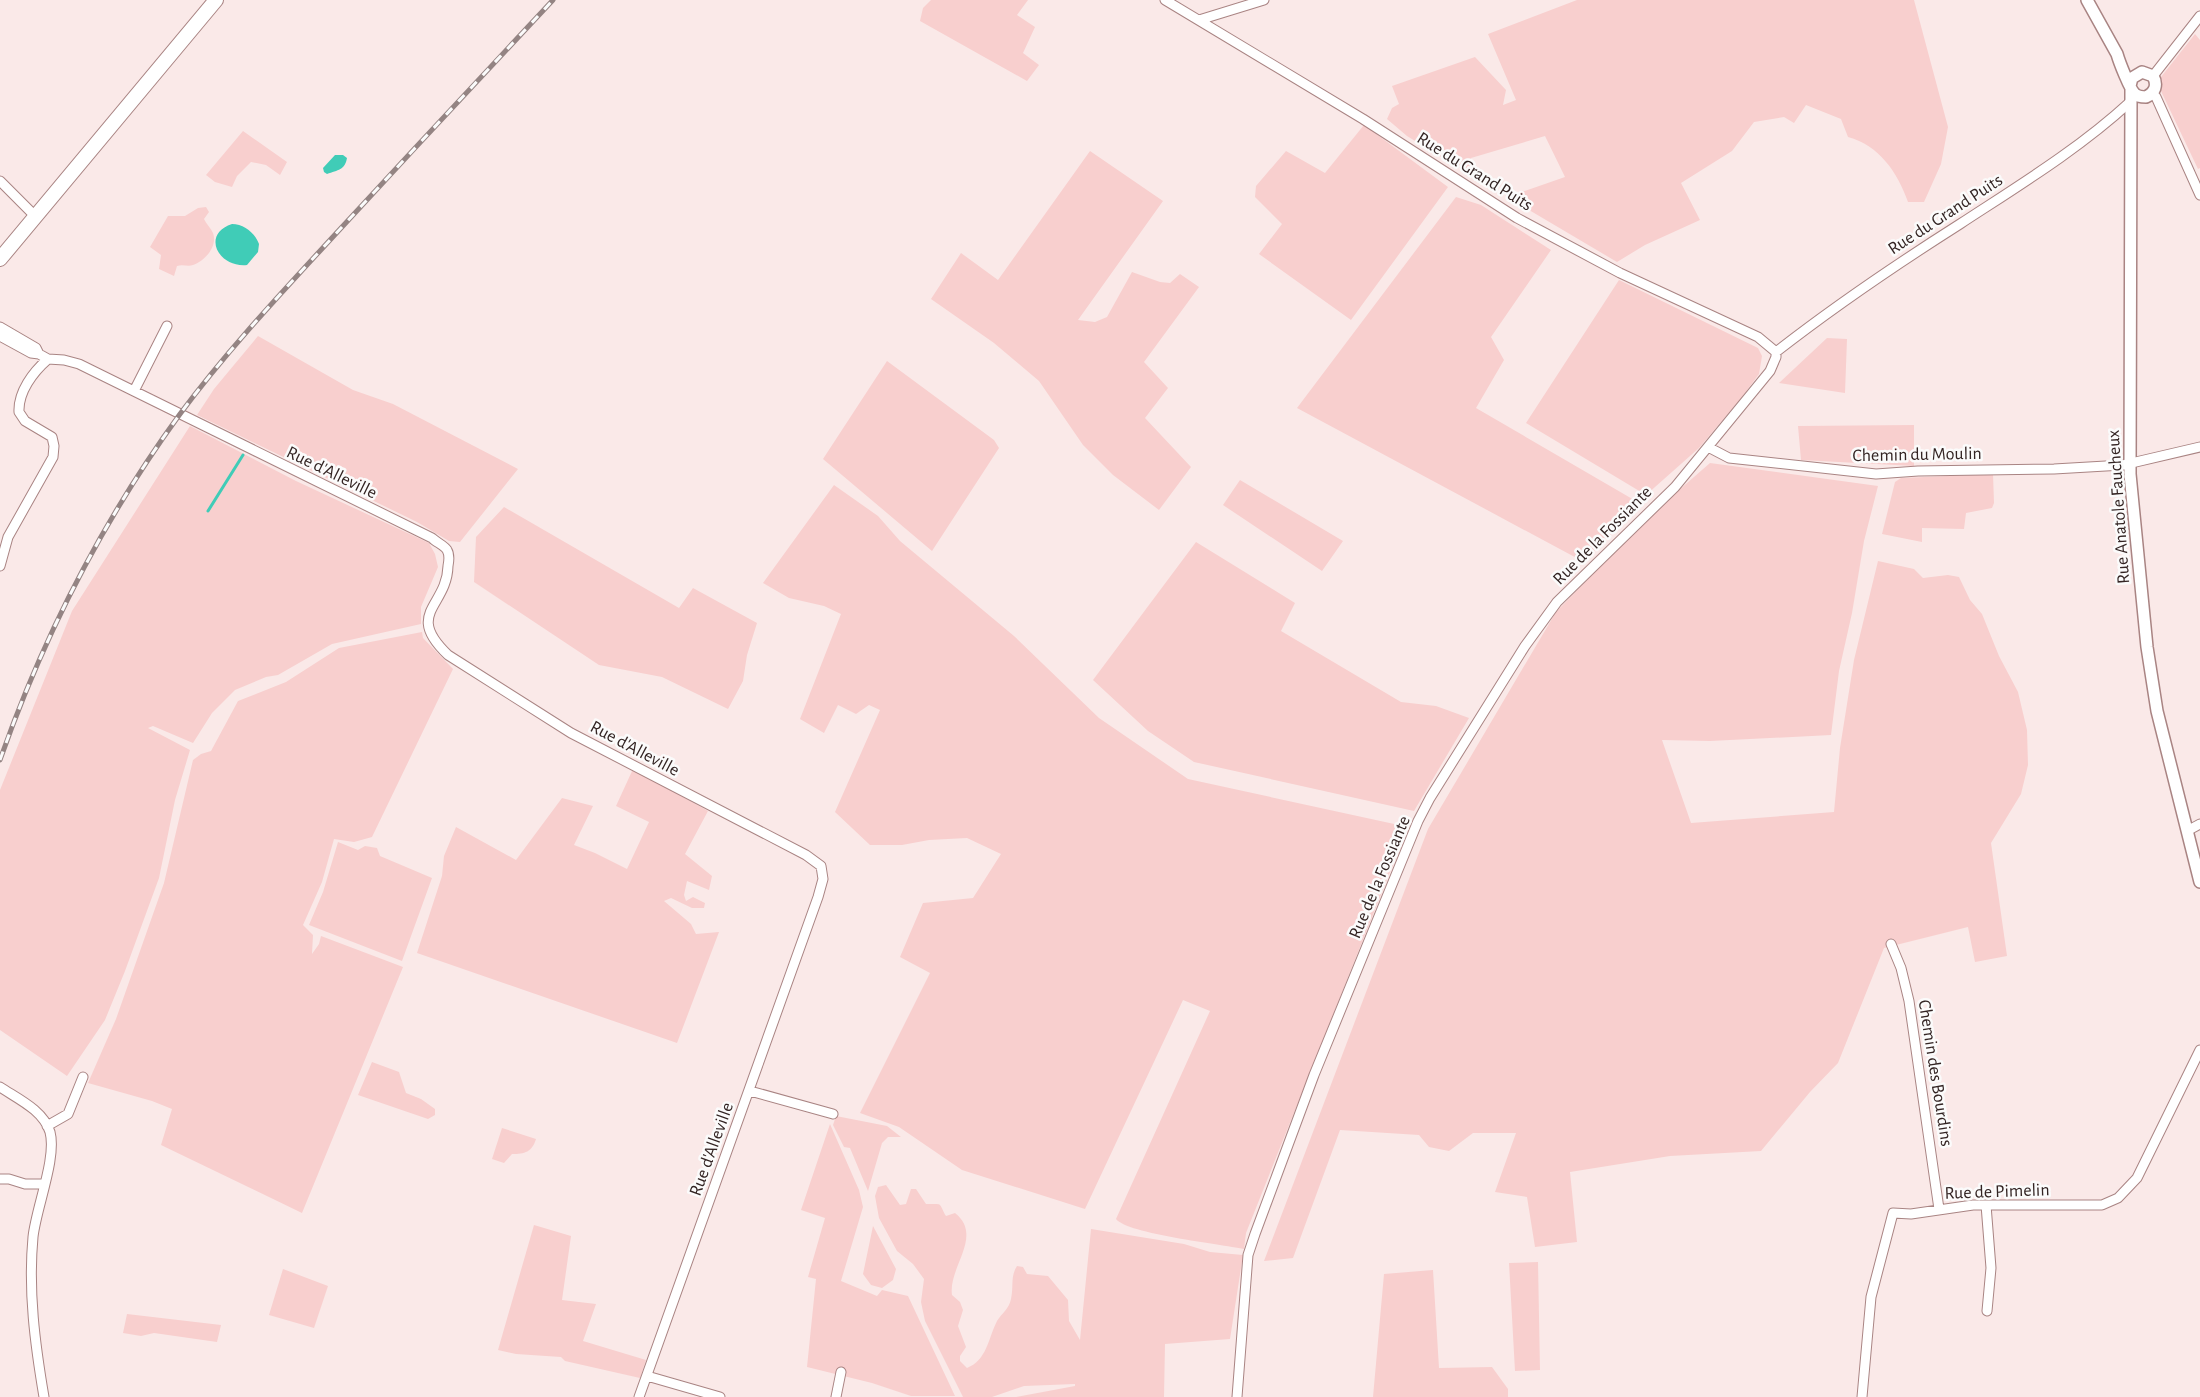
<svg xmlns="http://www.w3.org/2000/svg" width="2200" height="1397" font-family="'Alegreya Sans',sans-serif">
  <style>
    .green { fill: #f8cfce }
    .water { fill: #40ccb7 }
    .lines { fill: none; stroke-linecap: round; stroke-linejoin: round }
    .stream { stroke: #40ccb7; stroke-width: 3 }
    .minor-casing { stroke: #a98483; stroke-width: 11 }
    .secondary-casing { stroke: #a98483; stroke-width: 14 }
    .primary-casing { stroke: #a98483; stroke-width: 16 }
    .minor { stroke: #fff; stroke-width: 9 }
    .secondary { stroke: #fff; stroke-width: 11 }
    .primary { stroke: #fff; stroke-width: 14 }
    .rail-casing { stroke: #948483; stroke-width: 5 }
    .rail { stroke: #fbfbfb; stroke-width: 3; stroke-dasharray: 9; stroke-linecap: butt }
    .labels { text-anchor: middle; stroke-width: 5; stroke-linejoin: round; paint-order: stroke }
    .street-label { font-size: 18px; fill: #332423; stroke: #fbfbfb }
  </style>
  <rect width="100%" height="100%" fill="#fae9e8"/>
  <path class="green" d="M931 0H1028L1017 15 1035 27 1023 53 1039 65 1027 81 920 21 923 8Z
    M1577 0H1914L1948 127 1941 164 1924 202H1908C1898 173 1879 145 1848 137L1841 119 1806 105 1794 123 1784 117 1754 122 1732 151 1681 183 1700 220 1645 245 1617 262 1507 197 1565 177 1545 136 1471 158 1472 176 1407 136 1387 119 1392 108 1399 104 1392 86 1475 57 1506 90 1503 105 1516 100 1488 34Z
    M2195 34 2200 40V168L2198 169 2160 89 2161 77Z
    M1364 125 1448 187 1351 320 1259 254 1282 224 1255 197 1256 186 1286 151 1325 173Z
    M243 131 287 162 280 175 266 165 251 162 237 176 232 187 215 182 206 175Z
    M1090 151 1163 201 1078 320 1095 322 1107 317 1132 272 1160 282 1170 283 1180 274 1199 287 1144 362 1168 388 1145 418 1191 467 1159 510 1113 475 1083 445 1039 381 994 343 931 299 961 253 998 280Z
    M1456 197 1481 205 1551 250 1491 337 1504 360 1476 408 1641 504 1584 562 1297 408Z
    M206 207 209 212 204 219C206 224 211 228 213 233 218 246 205 261 193 265 188 267 183 264 177 266L174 276 159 269 161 255 150 247 168 216H185L198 208Z
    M1619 280 1758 348 1762 356 1759 374 1742 397 1699 448 1646 495 1526 423Z
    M258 336 353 390 393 404 518 469 460 542 449 541 417 522 197 415 214 389Z
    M1827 338 1847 339 1845 393 1779 383Z
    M887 361 994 440 999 448 932 551 823 459Z
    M1914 425V466L1801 460 1798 426Z
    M190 426 296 481 429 543 435 554 438 567 421 607V624L332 644 278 675 266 677 235 690 212 713 193 743 153 726 148 728 190 750 175 800 159 878 125 971 105 1020 67 1076 0 1030V790L72 611Z
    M1710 463 1878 486 1864 541 1852 613 1839 671 1831 735 1710 741 1662 740 1691 823 1834 812 1840 748 1854 660 1878 561 1914 569 1923 578 1948 575 1959 577 1970 600 1982 614 1999 656 2018 692 2027 730 2028 765 2021 794 1991 843 2007 956 1975 962 1968 927 1884 948 1838 1063 1810 1092 1761 1151 1670 1156 1570 1172 1577 1242 1535 1247 1527 1197 1495 1192 1516 1133H1473L1449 1151 1429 1147 1419 1135 1340 1130 1293 1258 1264 1261 1428 829 1556 612 1647 518Z
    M1993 474 1994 503 1992 508 1966 513 1964 529 1922 528V542L1882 534 1895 482 1901 478Z
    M1240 480 1343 541 1322 571 1223 505Z
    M834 485 878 516 900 541 1014 636 1099 718 1188 779 1408 827 1246 1233 1244 1249C1220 1244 1128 1234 1116 1219L1210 1011 1183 1000 1085 1209 962 1170 899 1127 860 1113 930 973 900 957 923 903 973 898 1001 854 967 838 929 840 902 845H870L835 812 880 710 869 705 856 714 838 705 824 733 800 719 841 614 824 606 789 598 763 583Z
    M504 507 679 608 693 588 757 623 747 655 743 681 728 709 662 677 599 665 474 582 476 537Z
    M1196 542 1295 603 1281 631 1401 702 1436 706 1469 718 1414 811 1194 762 1148 731 1093 680Z
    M422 632 423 638 453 669 372 837 354 842 334 839 322 882 303 925 313 935 312 954 319 944 321 936 403 967 302 1213 161 1145 172 1109 152 1101 88 1083 116 1019 164 883 193 760 201 754 211 751 238 701 286 682 339 648Z
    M633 769 708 811 685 854 712 876 709 890 687 881 684 895 686 901 693 897 705 903 704 908H692L671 898 664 901 691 924 696 934 719 932 677 1043 417 953 442 876 444 856 456 827 516 860 562 798 593 806 574 845 595 853 627 869 649 822 616 806Z
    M338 842 358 850 365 846 377 848 380 856 432 878 402 961 309 925 323 892Z
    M372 1062 399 1072 406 1093 421 1099 435 1109V1115L428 1119 358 1095Z
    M836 1116 887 1126 901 1137H888L882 1143 868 1191 850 1148 844 1147 833 1125Z
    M830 1124 859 1190 863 1207 841 1281 877 1296 882 1290 908 1296 955 1396H911L872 1383 807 1367 816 1279 808 1277 825 1218 801 1210Z
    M502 1128 536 1139C532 1152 525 1154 512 1154L504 1163 492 1159Z
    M886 1185 900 1205 906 1204 911 1189H916L926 1204C944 1204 938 1202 946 1216L955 1213C984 1236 948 1267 952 1295L960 1302 963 1310 958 1326 966 1347 960 1356V1361L967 1368C987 1360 988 1339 997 1321 1002 1313 1009 1309 1011 1299 1014 1286 1010 1277 1017 1266L1023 1267 1027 1274 1048 1276 1068 1300 1069 1321 1080 1340 1091 1229 1184 1244 1210 1252 1243 1255 1230 1339 1165 1344 1164 1397H1016L1075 1386V1384L1024 1386 992 1397H963L925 1321 921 1302 924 1279 913 1264 897 1251 879 1218 875 1196 878 1187Z
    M534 1225 571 1236 562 1300 596 1304 583 1341 646 1360 640 1378 565 1361 561 1357 516 1354 498 1350Z
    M873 1226 896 1269 893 1280 882 1288 871 1285 863 1274Z
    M1538 1262 1540 1370 1515 1371 1509 1263Z
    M283 1269 328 1286 314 1328 269 1315Z
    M1433 1270 1439 1368 1492 1367 1508 1389V1397H1373L1384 1274Z
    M127 1314 221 1325 217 1342 154 1333 141 1336 123 1333Z"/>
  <path class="water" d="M335 155H343L347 158C345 170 338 170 327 174L324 172 323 168Z
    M232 224C244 224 255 233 259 244L258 252 247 265C218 268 201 234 232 224Z"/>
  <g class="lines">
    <path class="stream" d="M208 511 243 455"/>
    <g class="minor-casing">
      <path id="minor" d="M1165 0 1363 119 1517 218 1620 273 1758 337 1776 352V357L1770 371 1675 487 1557 602 1525 646 1430 798 1418 821 1314 1075 1255 1234 1248 1255 1237 1397
        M1199 20 1264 0
        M2153 76 2200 16
        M2152 94 2156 97 2200 195
        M0 181 35 216
        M0 327 36 348 39 354 48 359 64 360 79 364 432 538C436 542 445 546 447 550 450 555 449 561 448 566 447 607 404 613 448 655L571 733 806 855 821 866 823 879 818 897 639 1397
        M0 336 31 353 39 354
        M1776 352C1835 306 1897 264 1960 224 2018 186 2079 149 2130 102
        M134 391 167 326
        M1708 447 1729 458 1876 474 1918 471 2054 469 2123 465 2200 447
        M0 566 8 537 53 457 54 446 52 437 25 421 19 412C18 392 33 372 48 359
        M2187 831 2200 824
        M1891 944 1901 968 1909 1001 1939 1209
        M0 1087C18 1099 43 1110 50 1132 57 1158 36 1208 33 1237 28 1291 35 1344 44 1397
        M750 1091 833 1114
        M47 1126 68 1114 83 1077
        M0 1179H9L25 1184H43
        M1986 1205 1991 1268 1987 1311
        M647 1376 720 1397
        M836 1397 841 1372
        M1862 1397 1871 1297 1893 1213 1911 1214 1973 1205H2102L2118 1198 2137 1178 2200 1050"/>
    </g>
    <g class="secondary-casing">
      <path id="secondary" d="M2087 0 2117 54C2119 61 2130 90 2135 94 2138 97 2142 97 2146 97 2155 93 2158 85 2153 76L2142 72 2132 78 2130 86
        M2131 90 2130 474 2147 647 2157 711 2200 882"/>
    </g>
    <g class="primary-casing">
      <path id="primary" d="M0 259 216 0"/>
    </g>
    <use href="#minor" class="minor"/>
    <use href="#secondary" class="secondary"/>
    <use href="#primary" class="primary"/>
    <g class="rail-casing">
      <path id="rail" d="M0 760C43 637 103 520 180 414 229 348 286 288 342 227 412 151 482 76 553 0"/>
    </g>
    <use href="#rail" class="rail"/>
  </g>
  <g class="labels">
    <g class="street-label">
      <text transform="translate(1475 171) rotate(32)" y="6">Rue du Grand Puits</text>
      <text transform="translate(1945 214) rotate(-33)" y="6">Rue du Grand Puits</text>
      <text transform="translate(1917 454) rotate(-1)" y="6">Chemin du Moulin</text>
      <text transform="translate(332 472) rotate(26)" y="6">Rue d'Alleville</text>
      <text transform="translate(2118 507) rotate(-94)" y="6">Rue Anatole Faucheux</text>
      <text transform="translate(1602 535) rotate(-45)" y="6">Rue de la Fossiante</text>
      <text transform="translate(635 748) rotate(28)" y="6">Rue d'Alleville</text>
      <text transform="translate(1379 877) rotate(-67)" y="6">Rue de la Fossiante</text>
      <text transform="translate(1936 1073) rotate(81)" y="6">Chemin des Bourdins</text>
      <text transform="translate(711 1149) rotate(-70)" y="6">Rue d'Alleville</text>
      <text transform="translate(1997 1191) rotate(-2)" y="6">Rue de Pimelin</text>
    </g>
  </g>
</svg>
